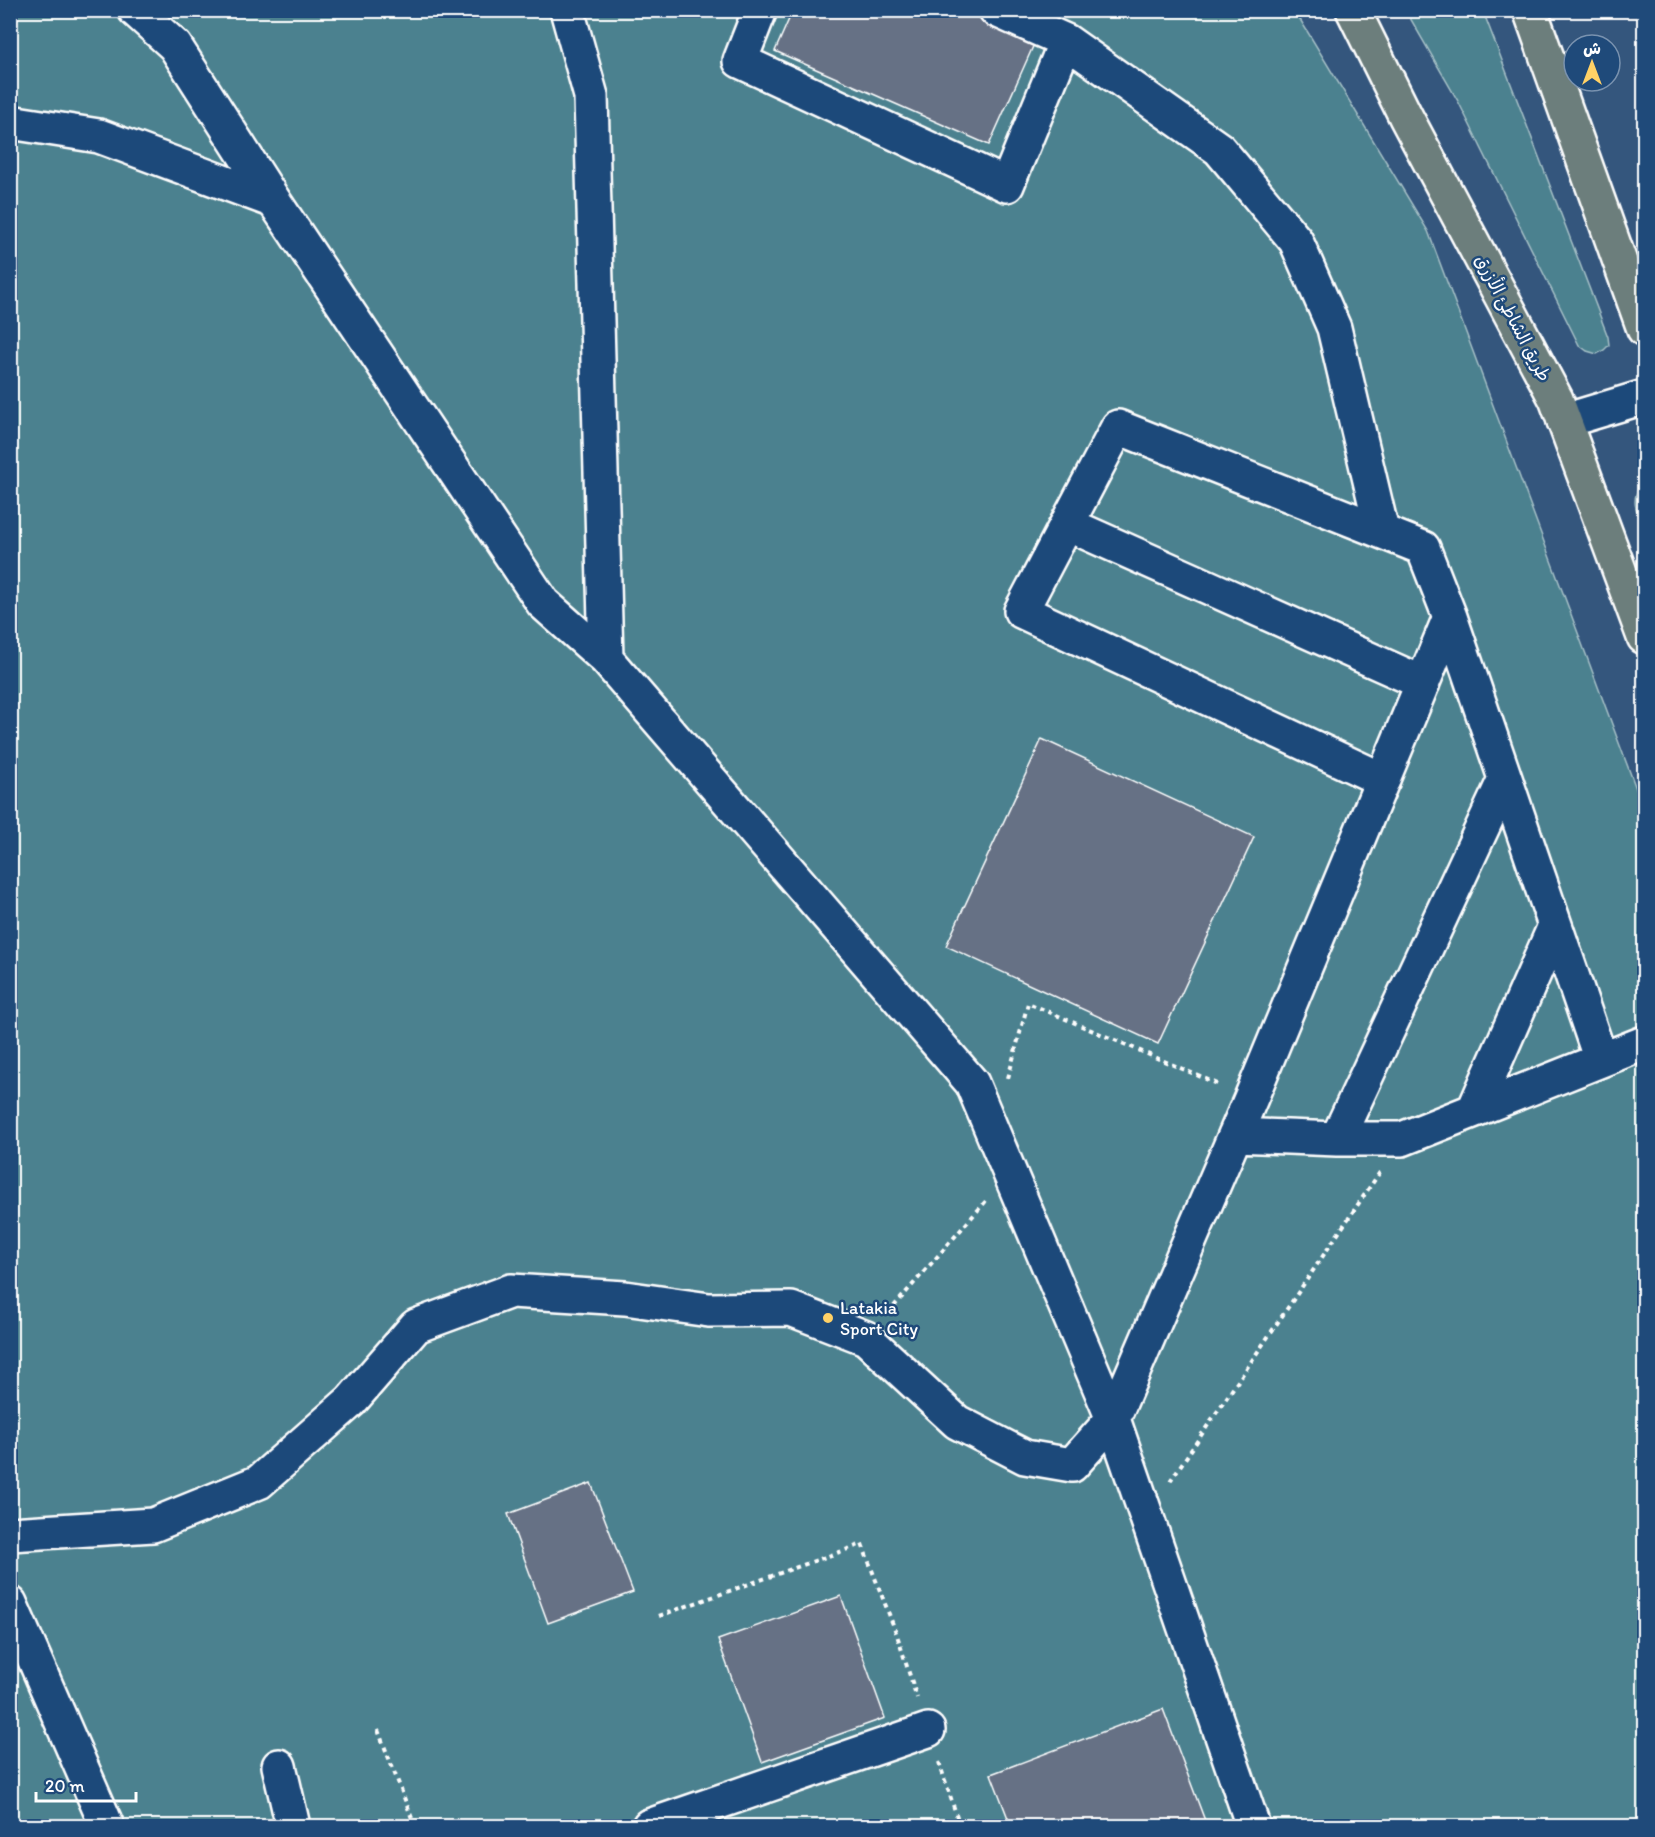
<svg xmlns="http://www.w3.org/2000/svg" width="1655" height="1837" font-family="Itim,'Playpen Sans Arabic',sans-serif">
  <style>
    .green { fill: #4c818f; stroke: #a6c0c7; stroke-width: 1.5 }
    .building { fill: #667185; stroke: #fff; stroke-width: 1.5 }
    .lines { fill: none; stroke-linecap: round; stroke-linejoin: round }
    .minor-casing { stroke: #fff; stroke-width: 38 }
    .major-casing { stroke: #fff; stroke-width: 38 }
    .path { stroke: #fff; stroke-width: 4; stroke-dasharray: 4.5 4.5; stroke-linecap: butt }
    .minor { stroke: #1f4a7a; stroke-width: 33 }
    .major { stroke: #6c7e7c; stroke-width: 33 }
    .poi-dot { fill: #ffd166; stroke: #1f4a7a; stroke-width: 2 }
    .labels { text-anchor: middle; stroke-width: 5; stroke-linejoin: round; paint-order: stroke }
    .street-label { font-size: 18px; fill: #fff; stroke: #1f4a7a }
    .poi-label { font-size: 18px; fill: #fff; stroke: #1f4a7a; text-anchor: start }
  </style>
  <rect width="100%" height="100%" fill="#34567d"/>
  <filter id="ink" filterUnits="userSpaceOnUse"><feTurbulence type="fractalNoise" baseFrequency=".0167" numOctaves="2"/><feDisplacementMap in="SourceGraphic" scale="12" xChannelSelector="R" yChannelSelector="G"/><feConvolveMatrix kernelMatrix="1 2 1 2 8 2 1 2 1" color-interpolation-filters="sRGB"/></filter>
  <g filter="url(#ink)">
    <path class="green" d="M11 11H1295L1428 231 1644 810V1826H11Z
      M1406 11H1483L1608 337 1609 345 1604 350 1597 354 1587 351 1579 345 1458 101Z
      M1642 482H1644V530C1637 510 1629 502 1642 482Z"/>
    <path class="building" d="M793 10H963L1035 42 989 145 775 51Z
      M1042 739 1254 837 1158 1044 946 946Z
      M591 1483 633 1592 548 1623 508 1514Z
      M841 1596 885 1718 762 1762 718 1640Z
      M1163 1709 1207 1826H1011L991 1774Z"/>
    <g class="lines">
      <g class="minor-casing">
        <path id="minor" d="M135 10 175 46 274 201 543 603 606 659
          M567 10 591 96 606 659 972 1083 1113 1419 1253 1826
          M760 10 740 61 1007 185 1066 41
          M996 10 1066 41 1219 149 1296 241 1334 328 1382 531
          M10 122 99 136 274 201
          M1564 421 1644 397
          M1067 524 1423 683
          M1383 780 1021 611 1118 427 1423 548 1450 617
          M1474 1110 1555 926
          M1235 1135 1337 1139H1402L1644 1043
          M1337 1139 1505 779
          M10 1534 153 1525 259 1482 351 1401 416 1326 511 1291 625 1298 709 1310 791 1309 866 1338 957 1422 1025 1457 1072 1465 1113 1419 1251 1098 1450 617 1601 1060
          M10 1603 107 1826
          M279 1766 293 1826
          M649 1826 928 1730"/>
      </g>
      <g class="major-casing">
        <path id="major" d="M1353 10 1406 117 1556 399 1644 637
          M1530 10 1644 329"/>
      </g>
      <path class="path" d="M1008 1078 1028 1003 1220 1085
        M888 1313 986 1201
        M1170 1481 1380 1172
        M659 1616 862 1544 897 1635 917 1698
        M378 1730 415 1826
        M939 1762 960 1826"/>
      <use href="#minor" class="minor"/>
      <use href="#major" class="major"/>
    </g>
  </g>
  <circle class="poi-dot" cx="828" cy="1318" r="6"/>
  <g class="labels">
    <g class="street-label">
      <text transform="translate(1513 318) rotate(62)" y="6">طريق الشاطئ الأزرق</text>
    </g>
    <g class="poi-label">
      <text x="840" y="1314">Latakia<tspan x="840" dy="21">Sport City</tspan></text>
    </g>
  </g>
  <rect width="1655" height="1837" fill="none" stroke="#1f4a7a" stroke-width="36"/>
  <rect x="18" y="18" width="1619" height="1801" fill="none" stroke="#fff" stroke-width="2" filter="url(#ink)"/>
  <g transform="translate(1592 63)"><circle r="28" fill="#1f4a7a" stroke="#7992af" stroke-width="1.5"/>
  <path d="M0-4.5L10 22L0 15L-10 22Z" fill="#ffd166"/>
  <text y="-9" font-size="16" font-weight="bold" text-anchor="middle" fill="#ffffff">ش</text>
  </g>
  <path d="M36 1792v9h100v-9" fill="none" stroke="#ffffff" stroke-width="3"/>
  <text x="45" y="1792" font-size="18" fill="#ffffff" stroke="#1f4a7a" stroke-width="4.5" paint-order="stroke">20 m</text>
</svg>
